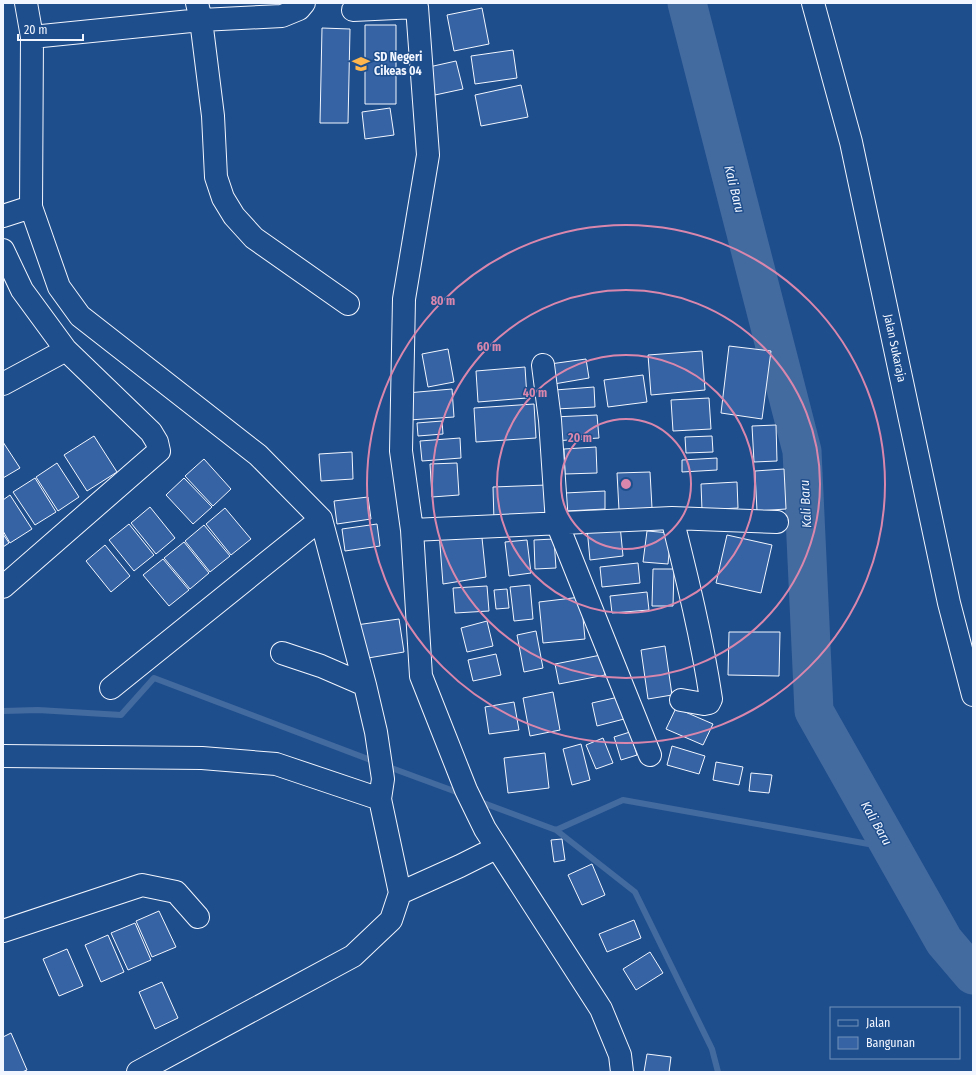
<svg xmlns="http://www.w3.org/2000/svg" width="976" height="1075" font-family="'Fira Sans Condensed',sans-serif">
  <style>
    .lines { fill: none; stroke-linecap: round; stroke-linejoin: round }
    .stream { stroke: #446ba0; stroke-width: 6 }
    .river { stroke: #446ba0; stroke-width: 39 }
    .building { fill: #3563a3; stroke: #f2f6ff }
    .minor-casing { stroke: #f2f6ff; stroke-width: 24 }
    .minor { stroke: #1f4e8c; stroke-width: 22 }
    .ring { fill: none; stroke: #da87ad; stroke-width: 2 }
    .labels { text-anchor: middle; stroke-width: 3; stroke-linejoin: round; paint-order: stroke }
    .poi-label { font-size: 12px; font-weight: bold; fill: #f2f6ff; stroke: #1f4e8c; text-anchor: start }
    .street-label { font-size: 12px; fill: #f2f6ff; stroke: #1f4e8c }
    .water-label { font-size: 13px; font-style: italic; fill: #f2f6ff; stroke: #1f4e8c }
    .centre { fill: #da87ad; stroke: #1f4e8c; stroke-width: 2 }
    .ring-label { font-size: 12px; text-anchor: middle; font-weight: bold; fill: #da87ad; stroke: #1f4e8c; stroke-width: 3; stroke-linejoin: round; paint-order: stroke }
  </style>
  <rect width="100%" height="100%" fill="#1f4e8c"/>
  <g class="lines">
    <path class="stream" d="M3 711 38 710 121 715 154 678 376 762
      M386 766 462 794
      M478 801 556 830 623 800 891 848
      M556 830 635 892 712 1049 718 1072"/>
    <path class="river" d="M687 3 802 451 814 711 944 941 973 975"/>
  </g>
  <path class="building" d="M482 8 489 44 454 51 447 15Z
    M365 25H396V104H365Z
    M322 28 350 29 348 123H320Z
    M513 50 517 78 475 84 471 56Z
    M456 61 463 89 435 95 429 67Z
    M521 85 528 117 481 126 475 95Z
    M390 108 394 135 365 139 362 112Z
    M729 346 771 351 762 419 721 413Z
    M448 349 454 382 428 387 422 354Z
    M702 351 705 390 651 395 648 355Z
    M586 359 589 378 554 384 550 364Z
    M525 367 527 398 478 402 476 371Z
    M643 375 647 402 608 407 604 380Z
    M594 387 595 407 556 409 555 390Z
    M452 389 454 417 409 420 407 393Z
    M709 398 711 429 673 431 671 400Z
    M534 404 536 438 476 442 474 408Z
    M597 415 599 438 554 441 553 417Z
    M442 421 443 434 418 436 417 423Z
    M776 425 777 461 754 462 752 426Z
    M94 436 117 472 87 491 64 455Z
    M712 436 713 452 686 453 685 437Z
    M460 438 461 458 422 461 420 441Z
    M3 442 20 468 3 478Z
    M596 447 597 473 565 474 564 449Z
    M352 452 353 479 321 481 319 454Z
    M717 458V470L682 472V460Z
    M204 459 231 489 213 506 185 476Z
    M57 463 79 497 58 511 36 477Z
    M457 463 459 495 432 497 430 464Z
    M784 469 786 509 757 511 755 471Z
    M650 472 652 508 619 510 617 473Z
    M35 478 56 512 35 525 13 492Z
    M184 478 212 507 193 524 166 495Z
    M737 482 738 508 702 510 701 484Z
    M547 485 548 518 494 521 493 487Z
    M605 491V509L566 511 565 493Z
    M10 495 32 529 10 543 3 531V500Z
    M368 497 371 519 337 524 334 501Z
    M150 507 175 538 156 554 131 523Z
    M225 508 251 539 231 555 206 524Z
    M129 524 154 555 134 571 109 540Z
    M377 524 380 546 345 551 342 529Z
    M204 525 230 556 210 572 185 541Z
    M620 525 623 556 590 560 587 528Z
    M481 528 486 577 443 584 439 532Z
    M647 531 671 533 668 564 643 562Z
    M3 534 9 543 3 547Z
    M727 535 772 545 761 593 716 583Z
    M554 539 556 568 535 569 534 540Z
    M527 540 531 573 509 576 505 542Z
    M184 542 209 573 190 589 164 558Z
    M105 545 130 576 111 592 86 561Z
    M163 559 189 590 169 606 143 575Z
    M638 563 640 583 602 587 600 567Z
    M653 569H674L673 606H652Z
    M530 585 533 619 514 621 510 587Z
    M487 586 489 611 455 613 453 588Z
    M507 589 509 608 496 609 494 590Z
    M647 592 649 610 612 613 610 596Z
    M581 597 585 639 543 643 539 602Z
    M399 619 404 652 362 659 356 625Z
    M487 621 493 646 467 652 461 628Z
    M536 631 543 668 524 672 517 635Z
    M729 632H780L779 676 728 675Z
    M665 646 672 695 648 699 641 650Z
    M496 654 501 675 473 681 468 660Z
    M601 655 605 675 559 684 555 664Z
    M553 692 560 730 530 736 523 698Z
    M623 696 628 718 597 726 592 703Z
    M514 702 519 730 489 734 485 707Z
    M676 708 713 724 703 745 666 729Z
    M630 732 637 755 621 760 614 737Z
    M603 738 613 763 596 769 586 745Z
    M581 744 590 780 572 785 563 749Z
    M672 746 705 756 699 774 667 765Z
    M545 753 549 788 508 793 504 758Z
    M716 762 743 767 739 785 713 780Z
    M751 773 772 775 769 793 749 791Z
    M562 839 565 860 554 862 551 840Z
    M592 864 605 895 582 905 568 875Z
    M159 911 176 947 152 957 136 921Z
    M634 920 641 938 607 952 599 934Z
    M135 923 151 960 128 970 111 933Z
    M108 935 124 972 101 982 85 945Z
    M67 949 83 986 59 996 43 959Z
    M650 952 663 973 636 990 623 969Z
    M162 982 178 1018 155 1029 139 992Z
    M11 1033 27 1070 22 1072H3V1037Z
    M647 1054 671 1057 669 1072H644Z"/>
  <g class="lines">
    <g class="minor-casing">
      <path id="minor" d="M26 3 32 37 31 207 59 287 80 316 258 455 321 519 365 685 376 732 383 779 380 799 400 893 391 920 353 956 138 1072
        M304 3 299 9 282 16 201 20 213 116 216 177 223 198 234 216 254 238 348 304
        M414 3 417 7 428 155 404 299 401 451 412 530 421 676 466 790 485 829 601 1009 620 1055 622 1072
        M813 3 851 142 949 603 973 695
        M353 10 417 7
        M32 37 201 20 197 3
        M3 216 31 207
        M3 250 22 290 66 350 3 384
        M543 365 550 420 557 523 650 755
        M672 518C687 578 702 638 711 699L709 703 704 704 681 700
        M412 530 672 518 777 522
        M3 587 159 451 157 442 151 432 66 350
        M282 653 321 666 365 685
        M111 688 321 519
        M3 756 202 758 276 764 380 799
        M400 893 460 866 496 848
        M3 931 142 885 176 892 198 917"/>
    </g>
    <use href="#minor" class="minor"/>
  </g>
  <g class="ring">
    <circle cx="626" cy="484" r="65"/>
    <circle cx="626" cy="484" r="129"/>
    <circle cx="626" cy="484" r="194"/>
    <circle cx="626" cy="484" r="259"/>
  </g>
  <defs>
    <g id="school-bare" transform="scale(1.38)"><path d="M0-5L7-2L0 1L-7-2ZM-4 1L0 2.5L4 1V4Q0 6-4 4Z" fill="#ffb74d" stroke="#1f4e8c" stroke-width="2.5" paint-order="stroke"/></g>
  </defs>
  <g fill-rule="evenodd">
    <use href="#school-bare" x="361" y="64"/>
  </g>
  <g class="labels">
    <g class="poi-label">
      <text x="374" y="61">SD Negeri<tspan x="374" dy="14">Cikeas 04</tspan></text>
    </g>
    <g class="street-label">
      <text transform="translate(895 348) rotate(78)" y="4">Jalan Sukaraja</text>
    </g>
    <g class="water-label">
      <text transform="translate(735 189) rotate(76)" y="5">Kali Baru</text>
      <text transform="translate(805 504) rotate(-93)" y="5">Kali Baru</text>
      <text transform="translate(877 823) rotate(60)" y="5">Kali Baru</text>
    </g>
  </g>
  <circle cx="626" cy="484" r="6" class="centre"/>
  <g class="ring-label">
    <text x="443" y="305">80 m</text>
    <text x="489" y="351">60 m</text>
    <text x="535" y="397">40 m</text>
    <text x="580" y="442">20 m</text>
  </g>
  <rect width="976" height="1075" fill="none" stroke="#f2f6ff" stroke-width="8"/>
  <rect x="830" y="1007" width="130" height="52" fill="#1f4e8c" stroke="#7391ba"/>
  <rect x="838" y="1020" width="20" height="6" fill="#1f4e8c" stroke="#7391ba"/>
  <text x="866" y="1027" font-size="12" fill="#f2f6ff">Jalan</text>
  <rect x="838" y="1037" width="20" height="12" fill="#3563a3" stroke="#7391ba"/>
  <text x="866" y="1047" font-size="12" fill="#f2f6ff">Bangunan</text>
  <path d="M18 34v6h65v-6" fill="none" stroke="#f2f6ff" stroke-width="2"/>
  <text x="24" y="34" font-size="12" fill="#f2f6ff" stroke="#1f4e8c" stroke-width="3" paint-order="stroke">20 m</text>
</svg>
